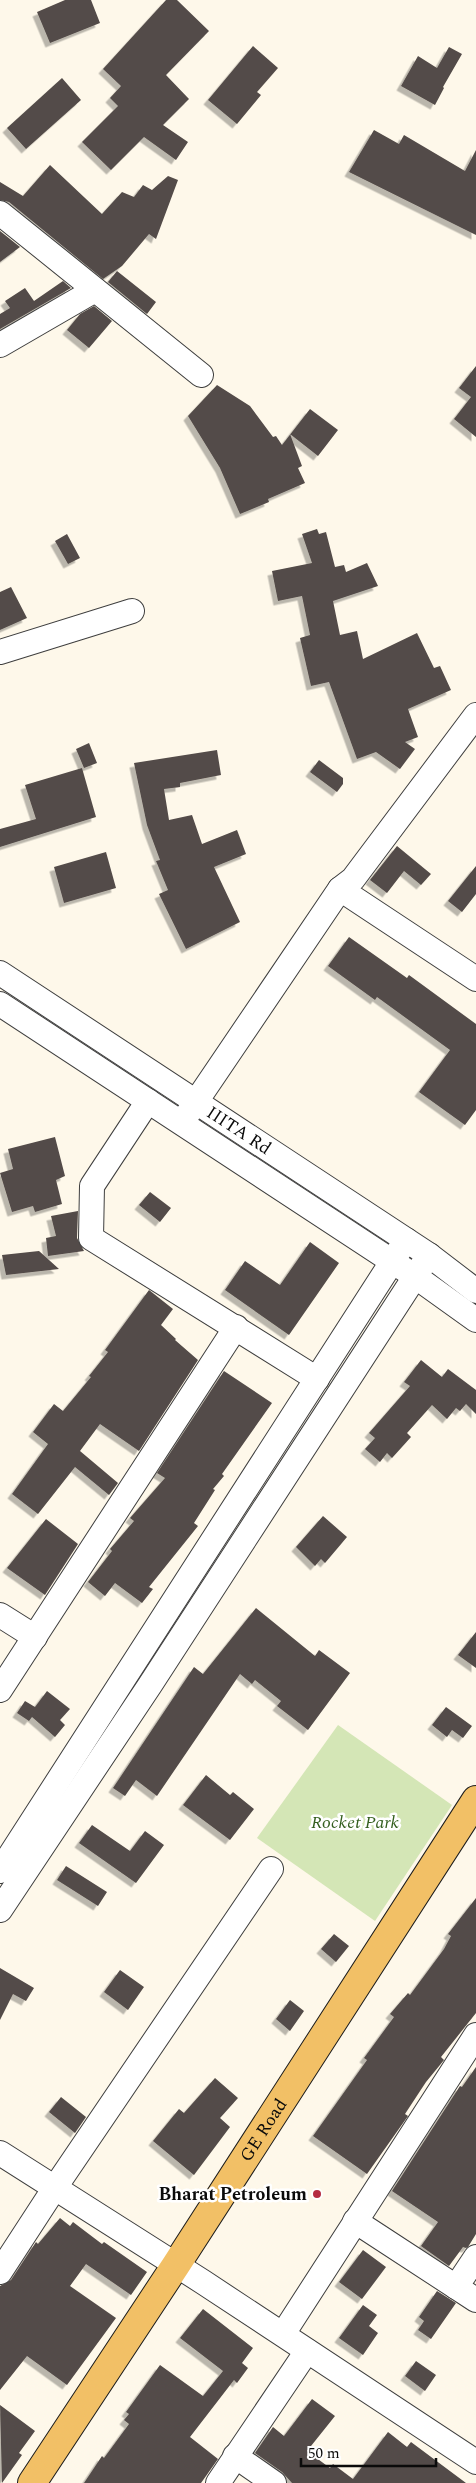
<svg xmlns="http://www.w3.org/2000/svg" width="476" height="2483" font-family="Spectral,serif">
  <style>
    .green { fill: #d4e6b6 }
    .building { fill: #534b48; filter: url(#shadow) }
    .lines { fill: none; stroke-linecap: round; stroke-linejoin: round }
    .minor-casing { stroke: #3e3e3e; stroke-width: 26 }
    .major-casing { stroke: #1c1c1c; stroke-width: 30 }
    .minor { stroke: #fff; stroke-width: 24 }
    .major { stroke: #f2c066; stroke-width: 28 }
    .poi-dot { fill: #b42b41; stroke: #fff; stroke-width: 2 }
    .labels { text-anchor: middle; stroke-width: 5; stroke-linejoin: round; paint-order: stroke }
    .street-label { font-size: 18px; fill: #0b0b0b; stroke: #fff }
    .park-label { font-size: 18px; font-style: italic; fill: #345f1f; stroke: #fff }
    .poi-label { font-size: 18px; font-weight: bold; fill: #0b0b0b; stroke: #fff; text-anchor: end }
  </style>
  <defs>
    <filter id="shadow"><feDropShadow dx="-4.5" dy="4.5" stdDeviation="0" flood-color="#0004"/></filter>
  </defs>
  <rect width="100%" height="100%" fill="#fef8ea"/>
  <path class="green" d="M338 1725 452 1805 375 1921 257 1838Z"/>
  <path class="building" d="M65 0H91L100 23 50 43 37 12Z
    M166 0H177L209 31 166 75 189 99 163 125 188 142 176 160 144 137 111 170 82 142 118 106 110 98 121 86 103 69Z
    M253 46 278 68 257 92 261 95 237 124 208 100Z
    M449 47 462 54 443 87 444 88 435 105 401 86 418 56 437 68Z
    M62 78 81 100 26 149 7 128Z
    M374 130 399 144 404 135 465 171 476 150V235L349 172Z
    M50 165 102 214 122 192 134 197 143 185 152 190 168 176 178 180 156 239 149 234 122 266 103 279 9 202 0 200V182L23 196Z
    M0 231 20 247 0 262Z
    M117 271 156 302 147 314 108 282Z
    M63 281 71 288 0 329V314L10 308 5 301 25 288 34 301Z
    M94 306 112 321 89 348 67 330 80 314Z
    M476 366V437L454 419 471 397 459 388Z
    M217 385 250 406 273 437 276 436 282 445 310 409 338 430 318 456 290 434 302 466 298 468 305 483 268 499 269 502 240 514 220 468 188 416Z
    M317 529 319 534 326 532 335 567 344 565 346 572 367 563 378 586 333 601 340 635 357 631 363 659 417 633 434 668 440 666 451 690 408 709 418 737 405 742 415 749 400 769 376 752 357 759 329 682 311 686 300 638 310 635 302 596 278 601 272 571 312 563 302 534Z
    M67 534 80 558 68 564 55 541Z
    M11 587 27 618 0 630V592Z
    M89 743 97 763 84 768 76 749Z
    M217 750 221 775 180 783V787L164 789 169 820 192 815 202 844 237 830 246 854 214 867 240 922 186 949 159 894 168 890 156 861 160 860 147 825 134 763Z
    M319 760 343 778V784L337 792 310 772Z
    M82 768 96 817 0 847V829L36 819 25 785Z
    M397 846 431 874 421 885 404 871 387 893 370 880Z
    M106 852 116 888 64 903 54 867Z
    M476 866V894L462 912 448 901Z
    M349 937 407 978 409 975 476 1024V1110L465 1125 419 1092 450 1050 377 997 375 1000 328 966Z
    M55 1137 65 1176 56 1180 62 1204 35 1212 33 1206 12 1212 0 1173 13 1169 8 1149Z
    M150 1192 171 1208 160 1222 139 1205Z
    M78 1211 77 1238 84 1251 48 1256 46 1238 56 1236 51 1216Z
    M310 1242 339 1263 289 1335 225 1290 245 1261 280 1285Z
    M39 1251 59 1269 6 1275 2 1255Z
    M149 1290 173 1309 161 1325 176 1339 175 1340 198 1360 139 1451 100 1424 80 1451 118 1483 109 1495 75 1467 38 1514 12 1494 48 1444 33 1432 54 1404 63 1411 91 1377 89 1376 108 1352 105 1350Z
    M421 1360 442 1377 448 1369 476 1390V1414L466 1404 460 1411 456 1408 447 1419 432 1405 407 1433 411 1437 392 1458 387 1453 380 1462 365 1449 375 1438 369 1433 410 1386 404 1382Z
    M224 1371 272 1403 222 1474 224 1476 213 1489 215 1490 194 1523 198 1526 149 1587 153 1589 142 1603 115 1583 105 1596 88 1582 112 1551 110 1549 134 1521 130 1518 165 1478 157 1473Z
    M323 1516 347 1537 325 1563 321 1559 315 1566 296 1547Z
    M46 1519 78 1544 45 1595 7 1568Z
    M256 1608 315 1656 319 1650 350 1673 308 1730 277 1706 281 1701 255 1680 252 1684 240 1674 157 1796 136 1780 125 1796 113 1788 194 1667 203 1674Z
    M476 1632V1668L458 1655Z
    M47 1691 70 1709 60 1720 65 1725 55 1737 32 1717 29 1721 17 1713 25 1701 35 1707Z
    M446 1707 472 1726 463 1738 452 1730 447 1737 432 1725Z
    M206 1775 230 1795 233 1792 254 1809 230 1840 183 1805Z
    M92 1825 130 1851 145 1831 164 1845 136 1883 79 1843Z
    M66 1866 107 1892 98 1906 57 1880Z
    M476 1898V2013L441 2057 444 2060 426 2082 405 2114 408 2116 367 2174 313 2136 367 2060 364 2058 394 2017 390 2014 408 1993 410 1995 444 1949 451 1936 448 1934Z
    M334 1934 349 1946 336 1962 321 1949Z
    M0 1968 34 1988 26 2001 13 1994 0 2020Z
    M120 1970 144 1987 128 2010 104 1992Z
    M290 2000 304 2011 290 2031 276 2019Z
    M476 2067V2234L468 2247 466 2248 463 2247 449 2266 421 2246 438 2222 392 2191 460 2086 462 2087Z
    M215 2078 238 2098 220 2118 230 2127 194 2175 153 2141 179 2109 184 2113Z
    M61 2097 86 2117 75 2133 49 2112Z
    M60 2218 70 2226 73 2222 102 2244 104 2242 147 2272 131 2295 86 2264 70 2286 116 2318 67 2385 27 2356 0 2390V2286L11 2280 36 2242 38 2244Z
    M363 2250 386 2267 362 2299 339 2282Z
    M437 2291 456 2303 431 2339 418 2330 424 2321 419 2317Z
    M363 2305 377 2315 369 2326 378 2333 363 2355 339 2338Z
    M203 2309 253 2348 242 2363 248 2368 237 2383 234 2380 190 2437 218 2459 206 2476 201 2483H84L102 2456 104 2458 129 2424 124 2420 129 2414 126 2412 160 2365 203 2396 223 2371 180 2338Z
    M416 2361 436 2375 425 2391 405 2376Z
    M312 2399 335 2416 307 2451 330 2468 333 2464 353 2479 388 2432 407 2447 411 2442 466 2483H292L282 2472 255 2453 273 2427 284 2436Z
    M0 2405 35 2431 19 2453 22 2455 2 2483Z"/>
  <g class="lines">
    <g class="minor-casing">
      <g id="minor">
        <path d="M0 213 201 375"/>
        <path d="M0 345 95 290"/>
        <path d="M0 652 132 611"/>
        <path d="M340 889 476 979"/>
        <path id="s1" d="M0 973 429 1255 476 1291"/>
        <path d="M0 1004 416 1277 476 1320"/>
        <path d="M148 1101 92 1186 91 1238 317 1379"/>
        <path d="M187 1115 340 889 353 879 476 715"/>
        <path d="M0 1615 35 1637"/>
        <path d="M0 1690 236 1327"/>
        <path d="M0 1871 406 1240"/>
        <path d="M0 1910 150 1685 429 1255"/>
        <path d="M0 2153 203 2282 476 2462"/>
        <path d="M355 2221 476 2300"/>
        <path d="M0 2272 54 2189 271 1869"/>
        <path d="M456 2287 476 2257"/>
        <path d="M283 2334 476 2035"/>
        <path d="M235 2456 274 2483"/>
        <path d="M218 2483 307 2351"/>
      </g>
    </g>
    <g class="major-casing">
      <g id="major">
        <path id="s2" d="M32 2483 176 2265 476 1800"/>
      </g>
    </g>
    <use href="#minor" class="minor"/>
    <use href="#major" class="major"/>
  </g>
  <circle class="poi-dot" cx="317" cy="2194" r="5"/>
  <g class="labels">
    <g class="street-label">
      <text dy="6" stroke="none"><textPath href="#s1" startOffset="286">IIITA Rd</textPath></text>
      <text dy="6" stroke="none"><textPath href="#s2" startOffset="422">GE Road</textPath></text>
    </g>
    <g class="park-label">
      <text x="355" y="1828">Rocket Park</text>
    </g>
    <g class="poi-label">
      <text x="307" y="2200">Bharat Petroleum</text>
    </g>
  </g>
  <path d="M301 2458v8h135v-8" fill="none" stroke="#0b0b0b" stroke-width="2.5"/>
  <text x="308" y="2458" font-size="15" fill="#0b0b0b" stroke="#ffffff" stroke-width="4" paint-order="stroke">50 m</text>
</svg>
